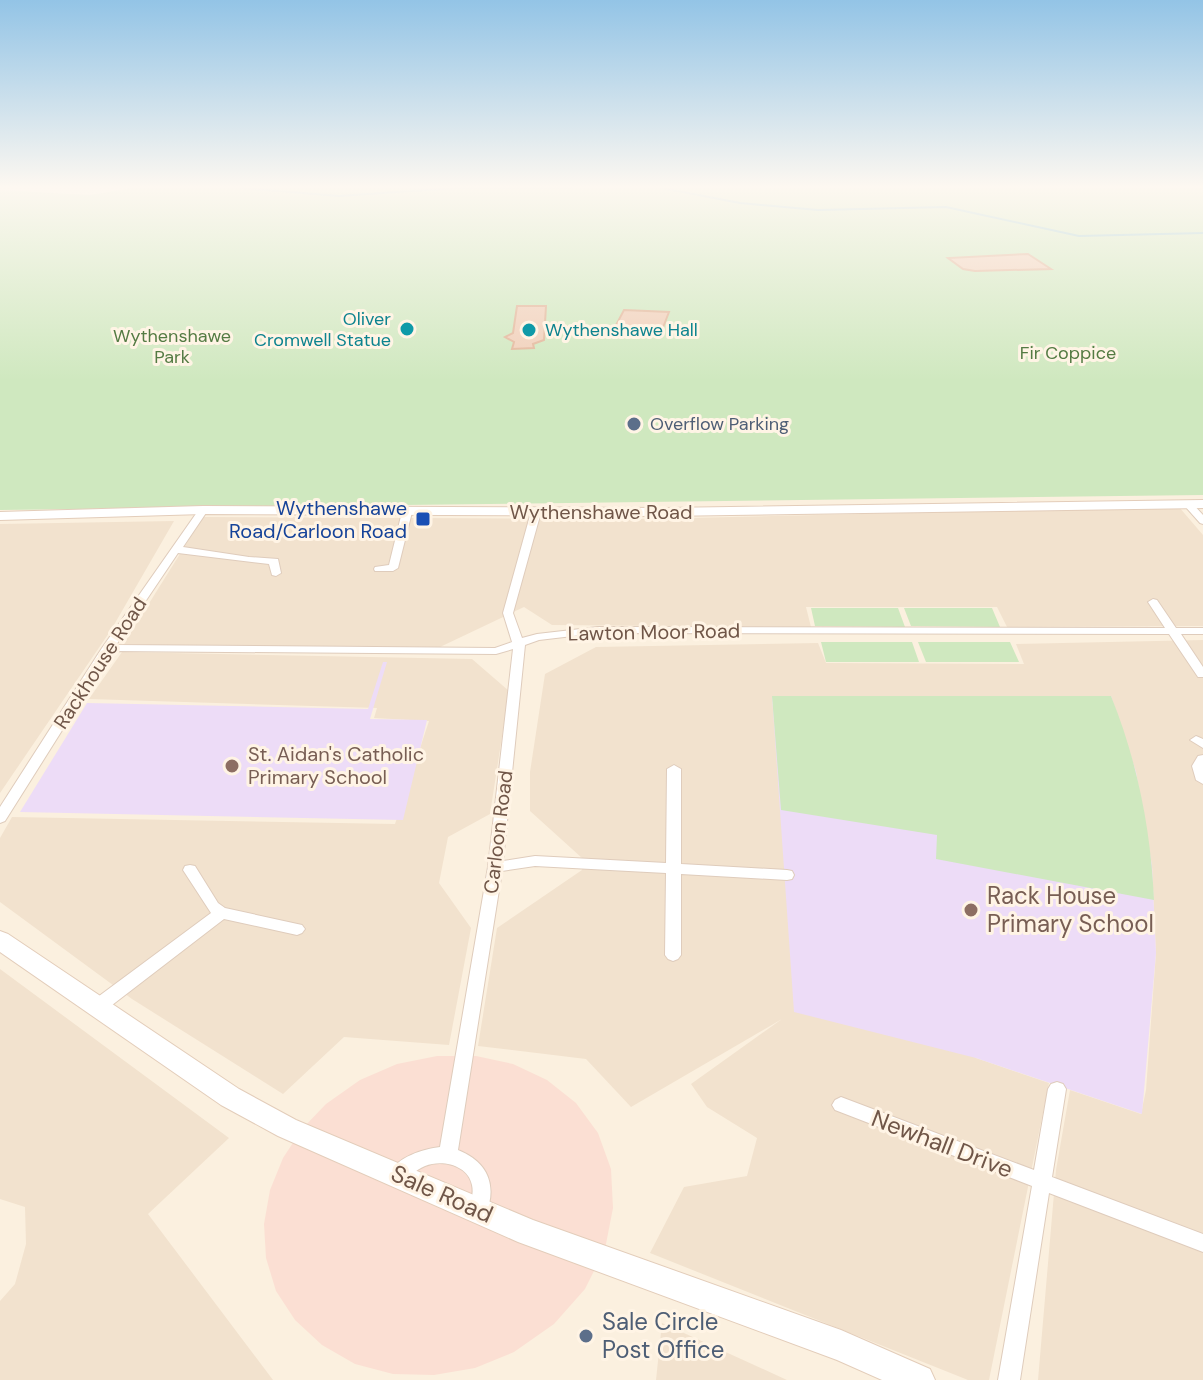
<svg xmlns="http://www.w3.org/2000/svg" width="1203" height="1380" font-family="'DM Sans',sans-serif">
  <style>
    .residential { fill: #f2e2ce }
    .commercial { fill: #fbdfd3 }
    .education { fill: #eddcf7 }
    .green { fill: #cfe8bf }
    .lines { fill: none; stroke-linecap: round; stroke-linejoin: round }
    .stream { stroke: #9cccd5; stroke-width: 2 }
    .building { fill: #f0ceb8; stroke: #e2b599; stroke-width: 2 }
    .street-casing { stroke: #dfccbc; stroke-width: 2 }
    .secondary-casing { stroke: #e3cdba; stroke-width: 2 }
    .street { fill: #fff; fill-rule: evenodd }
    .secondary { fill: #fff; fill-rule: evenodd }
    .culture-dot { fill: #0f9aa8; stroke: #fff4e5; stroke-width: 3 }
    .service-dot { fill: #5c6f8a; stroke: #fff4e5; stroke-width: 3 }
    .transit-dot { fill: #1a4fb4; stroke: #fff4e5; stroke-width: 3 }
    .education-dot { fill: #8d6e63; stroke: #fff4e5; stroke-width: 3 }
    .labels { text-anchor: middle; stroke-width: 6; stroke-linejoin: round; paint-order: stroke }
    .far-culture-label { font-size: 18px; fill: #0d838f; stroke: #fff4e5; text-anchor: end }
    .far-park-label { font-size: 18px; fill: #547b43; stroke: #fff4e5 }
    .far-service-label { font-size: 18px; fill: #4e5e75; stroke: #fff4e5; text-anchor: start }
    .transit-label { font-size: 20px; fill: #164399; stroke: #fff4e5; text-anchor: end }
    .street-label { font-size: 20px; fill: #705648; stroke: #fff4e5 }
    .education-label { font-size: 20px; fill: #785e54; stroke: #fff4e5; text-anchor: start }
    .near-education-label { font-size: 24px; fill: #785e54; stroke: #fff4e5; text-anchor: start }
    .near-street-label { font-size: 24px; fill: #705648; stroke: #fff4e5 }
    .near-service-label { font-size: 24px; fill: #4e5e75; stroke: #fff4e5; text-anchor: start }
  </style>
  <rect width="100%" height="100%" fill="#fbf0df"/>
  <path class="residential" d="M1179 507 1203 535V626L1007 627 997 607H806L811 627 552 625 524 607 440 647 123 645 203 517 645 519Z
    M174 521 111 630 0 793V524Z
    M1203 640V1380H1038L1056 1170 1070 1090 1141 1114 1146 1090 1156 953 1152 866 1136 772 1111 696 772 697 786 863 976 1058 1049 1083 989 1380H968L650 1253 684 1187 747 1176 757 1138 707 1107 691 1084 782 1019 631 1107 586 1059 478 1046 497 928 582 870V858L530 811V772L545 674 596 647 818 643 826 663 1024 664 1016 644Z
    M122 652 472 659 509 691 490 814 448 837 439 883 471 928 449 1045 344 1037 283 1094 132 999 0 902V838L12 817 395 824 429 721 374 718 377 708 89 699Z
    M0 969 229 1138 148 1214 273 1380H0V1301L15 1284 26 1244 25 1207 0 1199Z
    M662 1323 787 1380H656Z"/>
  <path class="commercial" d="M437 1056H476L513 1064 547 1080 576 1103 598 1133 611 1169 613 1208 605 1249 585 1289 554 1324 514 1352 475 1368 434 1375 393 1374 355 1364 322 1345 295 1320 276 1291 266 1258 264 1224 270 1190 283 1158 302 1129 326 1104 360 1080 397 1064Z"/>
  <path class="education" d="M383 662H387L370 719 427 720 403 820 20 812 87 703 368 709Z
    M772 696H1111L1136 772 1152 866 1156 953 1142 1114 976 1058 794 1012Z"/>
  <path class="green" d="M133 188H1203V495L0 510V190L90 195Z
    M811 608H898L905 627 815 626Z
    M904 608H992L1000 627 911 626Z
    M821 642H912L919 662H826Z
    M918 642H1010L1019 662H926Z
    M772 696H1111C1137 760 1151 830 1154 900L936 859 937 835 781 810Z"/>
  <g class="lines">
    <path class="stream" d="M243 188 339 196 455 188H572
      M662 188 740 203 818 210 946 207 1079 236 1203 233"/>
  </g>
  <path class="building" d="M1028 254 1051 269 975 271 963 269 948 258Z
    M517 306H546L544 340 533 344 534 348 512 349 514 342 505 337 513 333Z
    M624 310 669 312 662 330 615 327Z"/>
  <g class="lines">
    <g class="street-casing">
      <path id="street" d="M1188 501 1191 502 1203 515V524L1200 523 1183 504Z
        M203 507 208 510 183 547 249 557 278 559 281 573 276 576 272 575 269 564 178 553 116 645 495 648 512 642 503 613 531 512 536 509 541 512 513 613 522 638 537 634 598 627 1165 628 1148 602 1153 599 1157 600 1176 628H1203V634H1181L1203 667V677H1198L1169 634 598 633 539 640 525 645 503 861 535 856 666 863 667 769 674 765 681 769V864L787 870 792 871 794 875 792 879 787 880 681 874V955L678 959 673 961 668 959 665 955 666 873 535 866 502 871 458 1150C488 1162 498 1186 485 1216L478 1219 471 1216 469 1210C471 1202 474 1194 472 1185 468 1165 442 1159 425 1166 415 1170 408 1179 398 1182L391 1180 389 1174C397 1157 423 1149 440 1147L488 867 513 649 496 654 112 651 5 821 0 823V807L102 648 200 508Z
        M407 509 412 512 398 568 393 571H375L374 569 375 567 389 565 402 512Z
        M1196 736 1203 739V748L1190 740Z
        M1203 755V784L1196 780 1192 766 1198 756Z
        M190 865 195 866 218 903 225 908 302 925 305 929 302 933 297 935 224 919 103 1012 97 1013 91 1012 89 1007 91 1002 211 913 183 870 185 866Z
        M1057 1082 1063 1084 1066 1089 1052 1177 1203 1234V1252L1049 1193 1020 1380H998L1032 1186 835 1110 832 1105 835 1100 841 1097 1034 1170 1048 1089 1051 1084Z"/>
    </g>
    <g class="secondary-casing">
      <path id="secondary" d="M1203 500V508L664 516 203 514 0 520V512L203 506 664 508Z
        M0 931 8 934 239 1089 296 1120 533 1220 841 1330 930 1369 935 1380H882L837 1360 518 1242 278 1136 221 1105 0 952Z"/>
    </g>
    <use href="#street" class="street"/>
    <use href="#secondary" class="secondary"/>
  </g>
  <linearGradient id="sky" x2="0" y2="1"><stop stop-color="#93c4e6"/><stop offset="0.49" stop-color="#fdf8f1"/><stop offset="1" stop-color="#fdf8f1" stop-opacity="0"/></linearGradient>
  <rect width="1203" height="381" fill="url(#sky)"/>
  <g class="culture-dot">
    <circle cx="407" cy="329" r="8"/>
    <circle cx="529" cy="330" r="8"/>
  </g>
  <g class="service-dot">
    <circle cx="634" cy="424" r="8"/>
    <circle cx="586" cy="1336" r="8"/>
  </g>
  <rect class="transit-dot" x="415" y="511" width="16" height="16" rx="4"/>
  <g class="education-dot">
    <circle cx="232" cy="766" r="8"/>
    <circle cx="971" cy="910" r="8"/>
  </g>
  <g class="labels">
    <g class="far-culture-label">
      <text x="391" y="325">Oliver<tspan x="391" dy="21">Cromwell Statue</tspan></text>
      <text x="545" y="336" text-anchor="start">Wythenshawe Hall</text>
    </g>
    <g class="far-park-label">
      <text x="172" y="342">Wythenshawe<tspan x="172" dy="21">Park</tspan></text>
      <text x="1068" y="359">Fir Coppice</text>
    </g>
    <g class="far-service-label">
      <text x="650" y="430">Overflow Parking</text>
    </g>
    <g class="transit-label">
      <text x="407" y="515">Wythenshawe<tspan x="407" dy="23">Road/Carloon Road</tspan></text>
    </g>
    <g class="street-label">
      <text x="601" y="519">Wythenshawe Road</text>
      <text transform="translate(654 632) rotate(-1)" y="7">Lawton Moor Road</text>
      <text transform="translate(100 663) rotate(-57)" y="7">Rackhouse Road</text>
      <text transform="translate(498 832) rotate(-83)" y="7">Carloon Road</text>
    </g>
    <g class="education-label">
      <text x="248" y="761">St. Aidan's Catholic<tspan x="248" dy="23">Primary School</tspan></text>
    </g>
    <g class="near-education-label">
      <text x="987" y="904">Rack House<tspan x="987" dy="28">Primary School</tspan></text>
    </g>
    <g class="near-street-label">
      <text transform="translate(942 1144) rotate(21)" y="8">Newhall Drive</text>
      <text transform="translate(442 1194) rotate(24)" y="8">Sale Road</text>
    </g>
    <g class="near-service-label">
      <text x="602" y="1330">Sale Circle<tspan x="602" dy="28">Post Office</tspan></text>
    </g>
  </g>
</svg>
